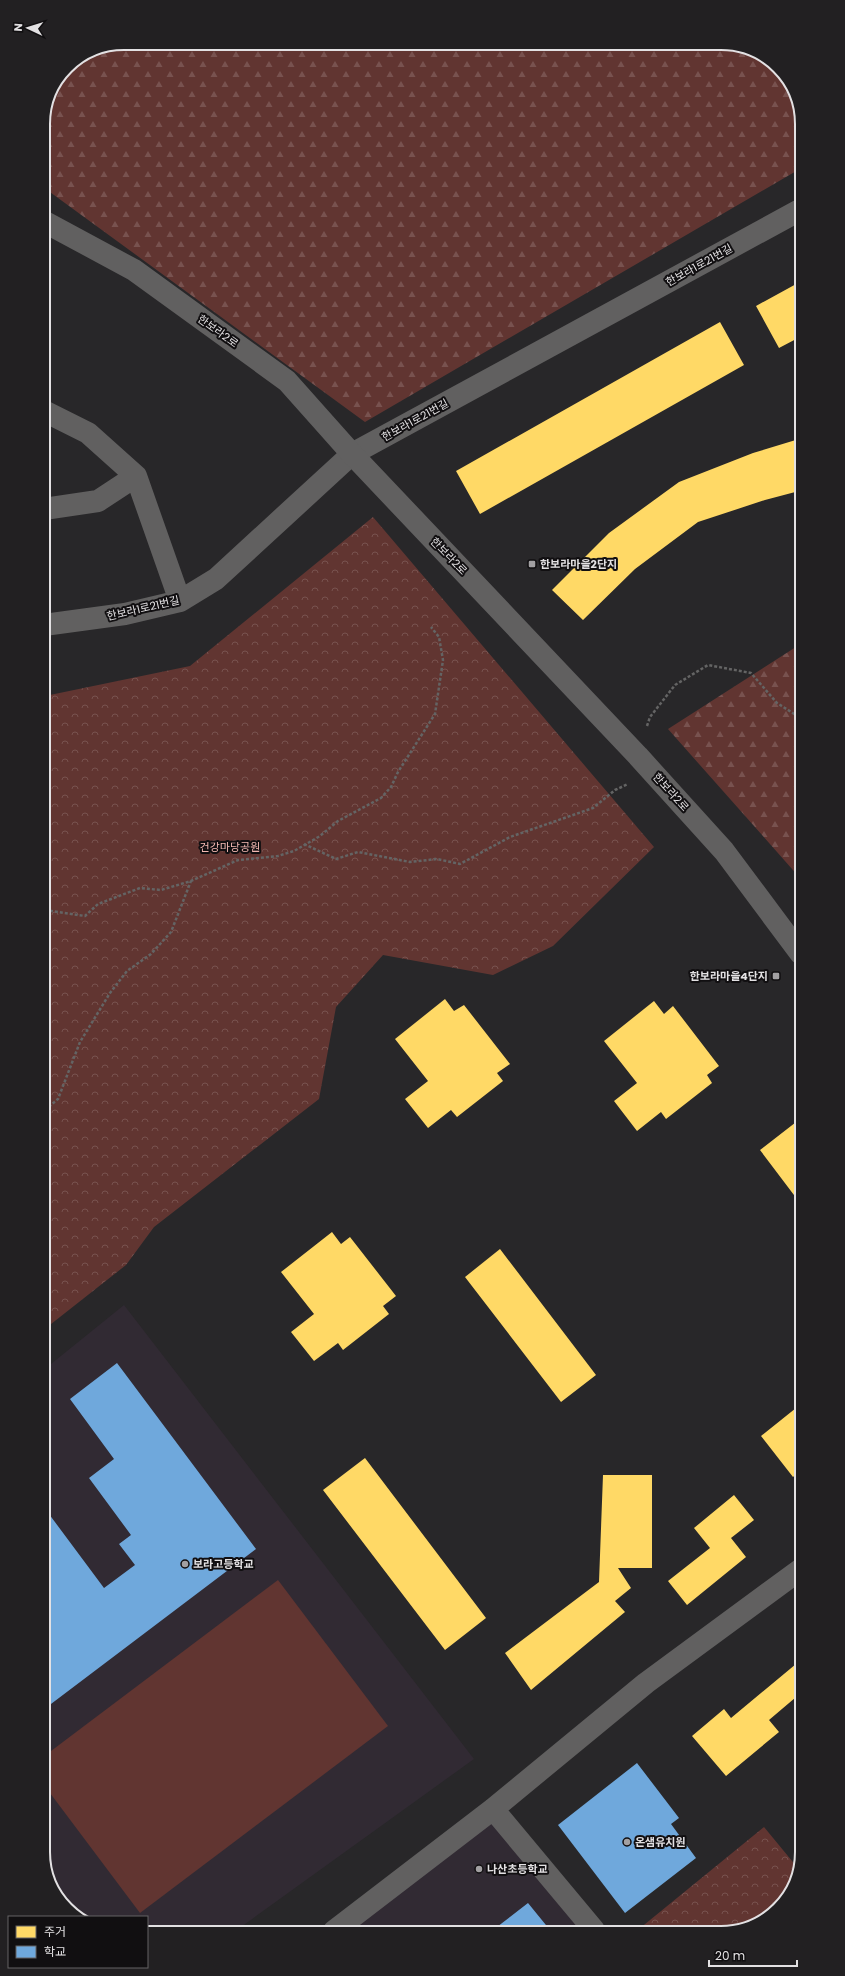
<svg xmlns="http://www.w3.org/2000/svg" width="845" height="1976" font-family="Poppins,'Noto Sans KR',sans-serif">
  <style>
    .built { fill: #312a33 }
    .forest { fill: url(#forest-firs) }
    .park { fill: url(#park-crowns) }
    .garden { fill: #613531 }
    .homes { fill: #ffd966 }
    .schools { fill: #6fa8dc }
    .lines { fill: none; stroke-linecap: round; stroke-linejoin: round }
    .path { stroke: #646464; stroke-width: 2.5; stroke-dasharray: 3 2; stroke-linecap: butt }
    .minor { stroke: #616060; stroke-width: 22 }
    .tertiary { stroke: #616060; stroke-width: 22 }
    .poi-dot { fill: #a2a0a2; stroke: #110f11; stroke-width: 1.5 }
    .labels { text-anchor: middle; stroke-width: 4; stroke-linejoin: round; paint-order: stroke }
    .street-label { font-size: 11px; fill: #e3e1e3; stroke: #110f11 }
    .poi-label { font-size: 11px; font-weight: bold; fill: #e3e1e3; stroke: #110f11; text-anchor: start }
    .park-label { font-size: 11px; fill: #f3b9b2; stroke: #110f11 }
    .rim { fill: none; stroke: #e3e1e3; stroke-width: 2 }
  </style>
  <defs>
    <pattern id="forest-firs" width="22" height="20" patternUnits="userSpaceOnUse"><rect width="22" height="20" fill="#613531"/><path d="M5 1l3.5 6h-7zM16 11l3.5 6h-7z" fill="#78524f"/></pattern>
    <pattern id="park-crowns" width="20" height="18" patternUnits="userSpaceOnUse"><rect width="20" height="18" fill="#613531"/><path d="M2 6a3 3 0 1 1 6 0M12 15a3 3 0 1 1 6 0" fill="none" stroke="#78524f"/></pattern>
  </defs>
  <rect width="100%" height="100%" fill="#282729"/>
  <path class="built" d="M124 1305 474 1759 234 1932 147 1933V1917H77L75 1916 47 1877 46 1368Z
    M493 1809 594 1930 334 1931Z"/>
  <path class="forest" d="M125 43H726L770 60 798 99V170L365 422 43 187V119L51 89 67 67 94 49Z
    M799 645 800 878 668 729Z"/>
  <path class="park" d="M373 517 654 847 553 946 493 975 383 955 336 1007 319 1099 154 1227 126 1265 46 1328 45 696 190 666Z
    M764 1827 797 1867 785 1901 746 1929H639Z"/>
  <path class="garden" d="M278 1580 388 1726 140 1913 47 1789V1754Z"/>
  <path class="homes" d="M798 283V338L779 348 756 306Z
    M720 322 744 365 480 514 456 471Z
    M799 439V491L765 500 698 522 635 569 583 620 552 590 609 533 679 482 753 453Z
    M445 999 454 1011 464 1005 510 1064 497 1073 503 1081 457 1117 451 1110 428 1128 405 1099 428 1081 395 1039Z
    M654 1001 664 1014 673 1006 719 1066 707 1075 712 1083 666 1119 661 1112 637 1131 614 1101 637 1083 604 1041Z
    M800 1119V1203L760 1150Z
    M332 1232 341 1244 350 1237 396 1296 383 1306 389 1314 343 1350 338 1343 314 1361 291 1332 314 1314 281 1272Z
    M500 1249 596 1375 561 1402 465 1277Z
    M801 1404V1470L793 1477 761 1436Z
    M365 1458 486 1618 445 1650 323 1490Z
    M603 1475H652V1568H618L631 1588 615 1601 625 1612 531 1690 505 1653 599 1582Z
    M734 1495 754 1520 731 1538 746 1557 687 1605 668 1581 710 1548 694 1528Z
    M802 1659V1692L769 1720 779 1732 726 1776 692 1736 724 1709 731 1718Z"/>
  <path class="schools" d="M117 1363 256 1549 47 1707 46 1510 104 1588 135 1565 119 1544 131 1535 89 1478 114 1459 70 1399Z
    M637 1763 679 1818 671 1824 696 1858 625 1913 558 1825Z
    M528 1903 550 1930H493Z"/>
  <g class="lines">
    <path class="path" d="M647 726 650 717 675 685 708 665 751 673 777 703 799 717
      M304 844 336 859 358 852 410 862 437 859 460 864 510 837 593 808 615 790 628 784
      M45 910 85 916 98 904 140 888 161 890 191 881 238 860 278 856 294 851 320 836 338 821 381 798 391 787 398 772 435 714 443 660 439 637 431 627
      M45 1110 58 1099 80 1042 110 993 127 971 151 954 171 932 191 881"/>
    <path class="minor" d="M44 411 88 433 136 476 98 501 44 509
      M136 476 180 601
      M44 625 125 614 180 601 216 579 352 454 798 211
      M493 1809 594 1930
      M334 1931 493 1809 646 1683 801 1569"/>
    <path class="tertiary" d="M43 221 134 270 287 381 352 454 638 756 724 851 800 953"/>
  </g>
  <g class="poi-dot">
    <rect x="528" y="560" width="8" height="8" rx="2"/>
    <rect x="772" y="972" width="8" height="8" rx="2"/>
    <circle cx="185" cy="1564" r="4"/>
    <circle cx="627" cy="1842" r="4"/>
    <circle cx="479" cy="1869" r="4"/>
  </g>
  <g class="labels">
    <g class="street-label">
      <text transform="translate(699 265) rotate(-29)" y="4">한보라1로21번길</text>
      <text transform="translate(218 331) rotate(36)" y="4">한보라2로</text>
      <text transform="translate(415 420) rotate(-29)" y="4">한보라1로21번길</text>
      <text transform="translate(449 556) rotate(46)" y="4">한보라2로</text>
      <text transform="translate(143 608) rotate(-13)" y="4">한보라1로21번길</text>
      <text transform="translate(671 792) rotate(48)" y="4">한보라2로</text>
    </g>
    <g class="poi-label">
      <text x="540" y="568">한보라마을2단지</text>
      <text x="768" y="980" text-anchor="end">한보라마을4단지</text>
      <text x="193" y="1568">보라고등학교</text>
      <text x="635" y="1846">온샘유치원</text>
      <text x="487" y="1873">나산초등학교</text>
    </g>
    <g class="park-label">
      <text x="230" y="851">건강마당공원</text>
    </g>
  </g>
  <path d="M0 0H845V1976H0ZM124 50H721A74 74 0 0 1 795 124V1852A74 74 0 0 1 721 1926H124A74 74 0 0 1 50 1852V124A74 74 0 0 1 124 50Z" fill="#222022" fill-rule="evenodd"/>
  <path class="rim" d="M124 50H721A74 74 0 0 1 795 124V1852A74 74 0 0 1 721 1926H124A74 74 0 0 1 50 1852V124A74 74 0 0 1 124 50Z"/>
  <rect x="8" y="1916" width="140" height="52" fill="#110f11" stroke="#656365"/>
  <rect x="16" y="1926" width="20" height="12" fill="#ffd966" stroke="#656365"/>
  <text x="44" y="1936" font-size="12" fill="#e3e1e3">주거</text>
  <rect x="16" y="1946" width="20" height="12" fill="#6fa8dc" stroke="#656365"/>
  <text x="44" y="1956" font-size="12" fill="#e3e1e3">학교</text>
  <g transform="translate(28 28) rotate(274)" stroke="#110f11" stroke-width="3" paint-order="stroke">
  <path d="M0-3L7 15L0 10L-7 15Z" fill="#e3e1e3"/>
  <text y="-6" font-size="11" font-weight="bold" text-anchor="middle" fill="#e3e1e3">N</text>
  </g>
  <path d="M709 1960v6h88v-6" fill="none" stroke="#e3e1e3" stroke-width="2"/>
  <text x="715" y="1960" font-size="12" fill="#e3e1e3" stroke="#110f11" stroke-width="3" paint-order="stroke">20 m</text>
</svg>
